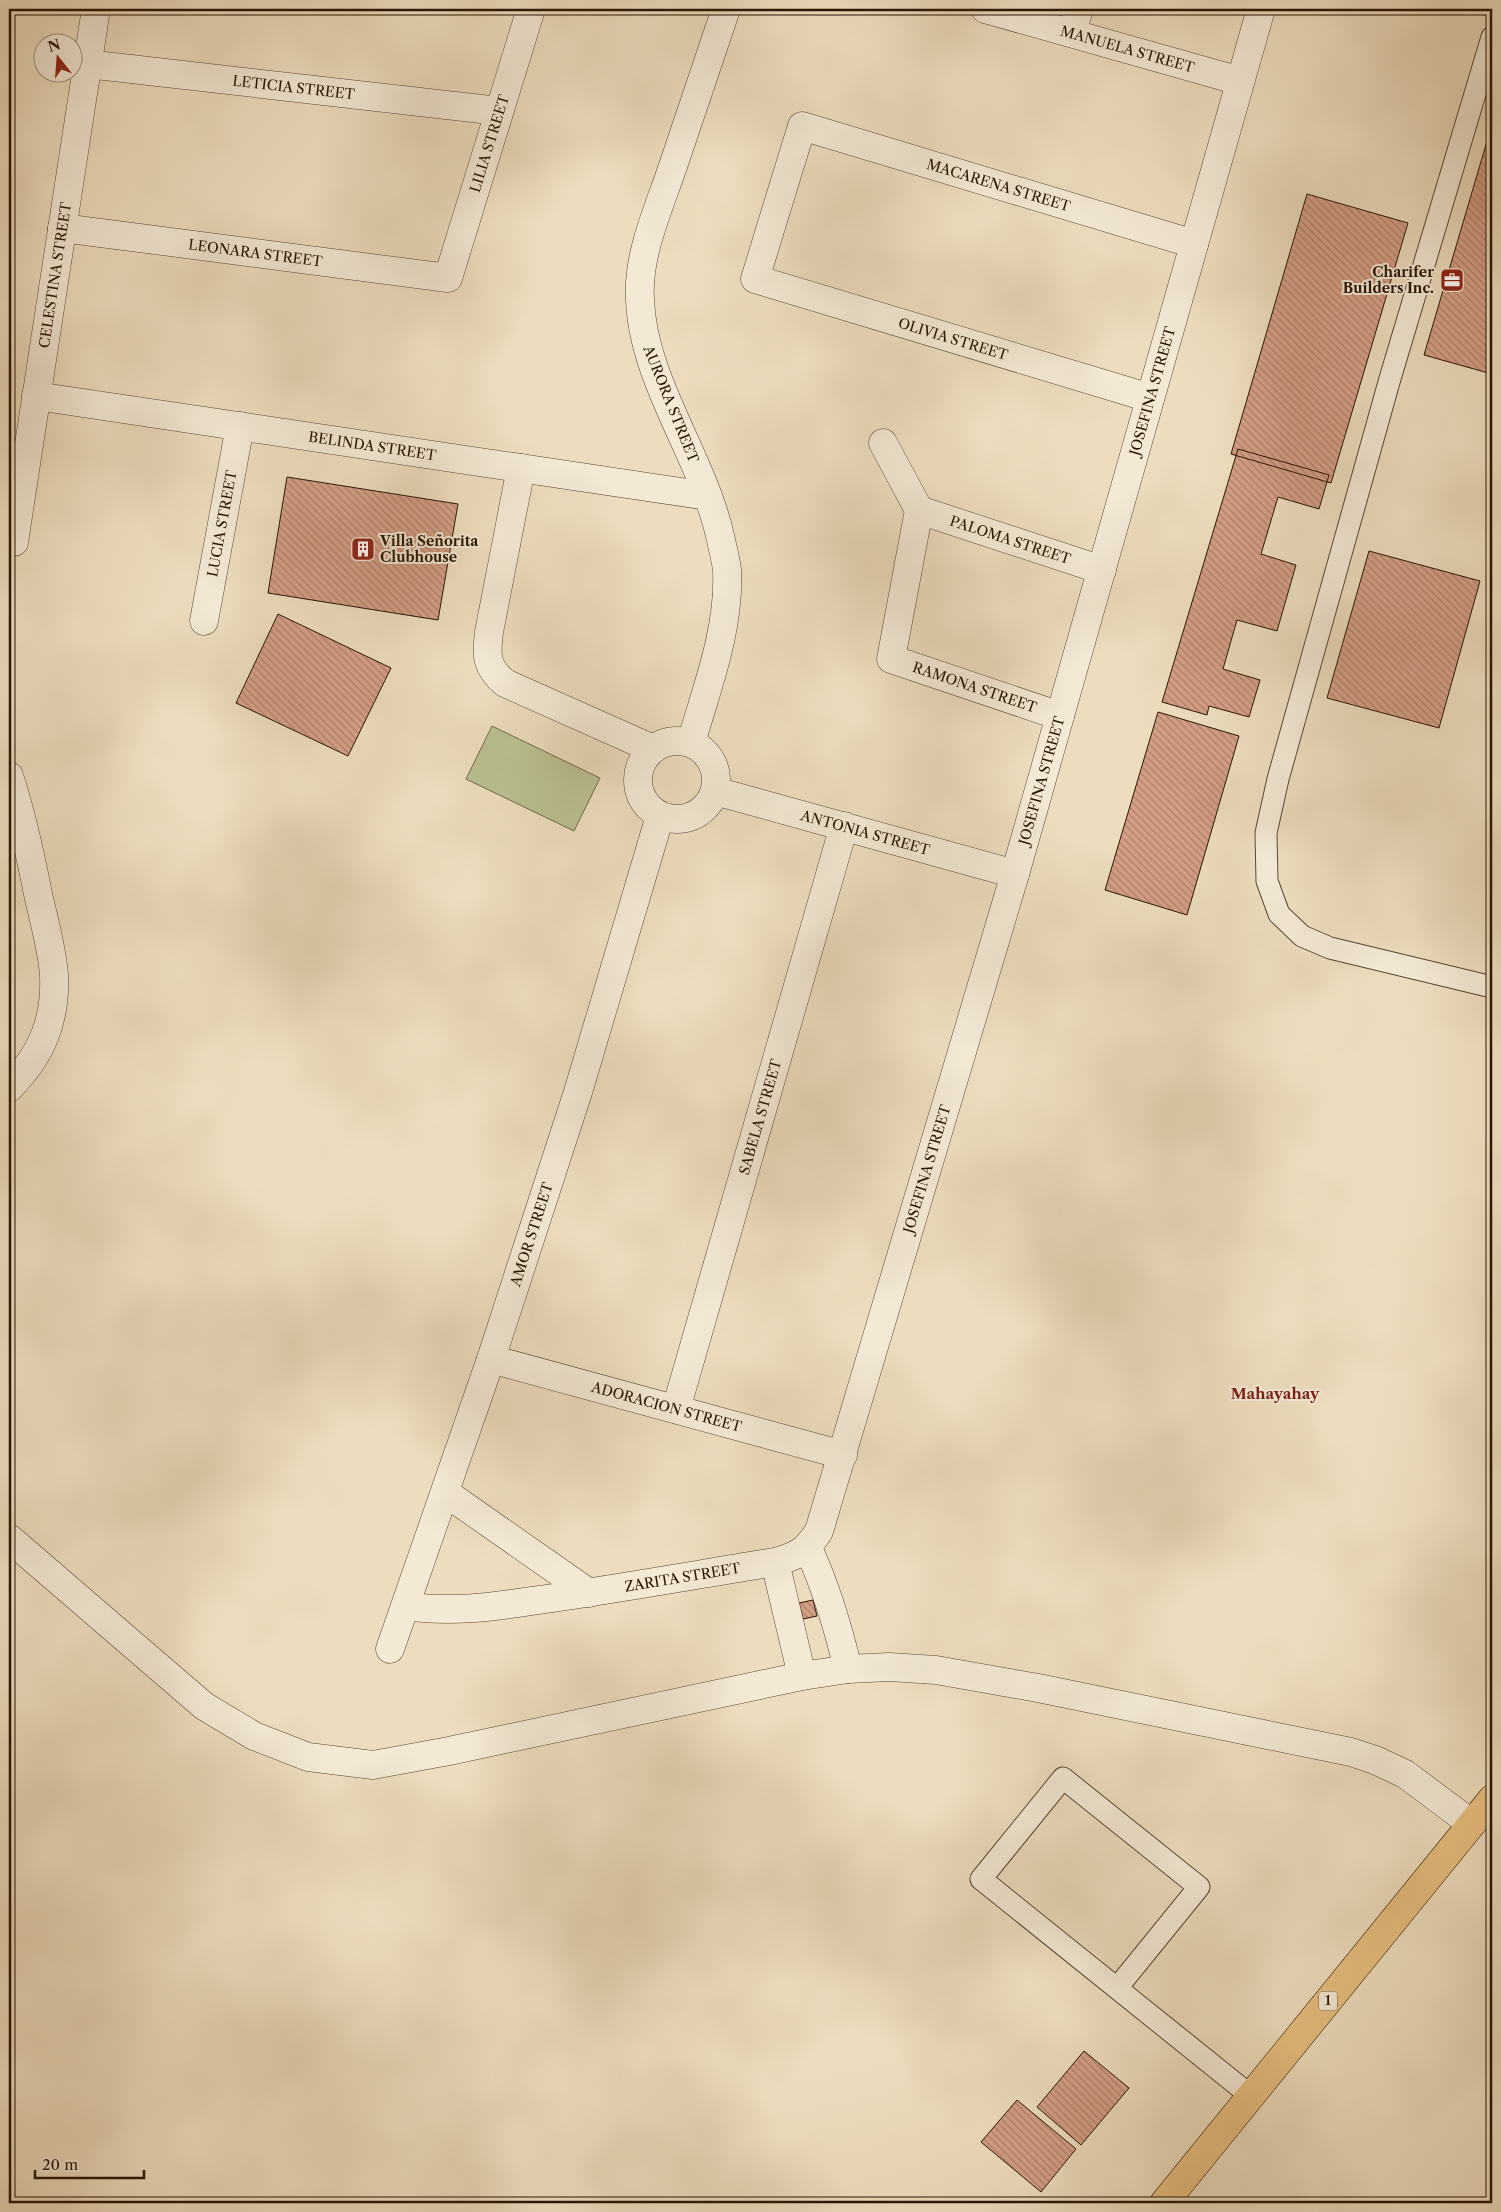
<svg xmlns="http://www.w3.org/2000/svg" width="1501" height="2212" font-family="'Libre Caslon Text',serif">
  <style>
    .grass { fill: #bac090; stroke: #706a4a }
    .building { fill: url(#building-back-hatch); stroke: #271503 }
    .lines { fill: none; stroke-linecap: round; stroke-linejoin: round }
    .lane-casing { stroke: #584732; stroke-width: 23 }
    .street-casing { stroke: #584732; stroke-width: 29 }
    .highway-casing { stroke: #271503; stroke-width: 29 }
    .lane { stroke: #f3e9d5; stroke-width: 21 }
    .street { stroke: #f3e9d5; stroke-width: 28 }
    .highway { stroke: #e6be7f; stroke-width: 28 }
    .labels { text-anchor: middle; stroke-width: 4; stroke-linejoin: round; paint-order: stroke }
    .shield { fill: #f3e9d5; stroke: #645542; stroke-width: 1 }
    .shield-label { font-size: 12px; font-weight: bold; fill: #271503 }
    .street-label { font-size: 14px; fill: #271503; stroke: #f3e9d5 }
    .poi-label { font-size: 14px; font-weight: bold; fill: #271503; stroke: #f3e9d5; text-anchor: end }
    .neighbourhood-label { font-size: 15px; font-weight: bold; fill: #7a1f14; stroke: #f3e9d5 }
  </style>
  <defs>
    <pattern id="building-back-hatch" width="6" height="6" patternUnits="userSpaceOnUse" patternTransform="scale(1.25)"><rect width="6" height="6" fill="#d59f86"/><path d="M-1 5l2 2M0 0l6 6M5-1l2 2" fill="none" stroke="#ad806b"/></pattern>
  </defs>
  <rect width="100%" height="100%" fill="#edddbe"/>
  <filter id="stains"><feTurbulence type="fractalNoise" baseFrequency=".004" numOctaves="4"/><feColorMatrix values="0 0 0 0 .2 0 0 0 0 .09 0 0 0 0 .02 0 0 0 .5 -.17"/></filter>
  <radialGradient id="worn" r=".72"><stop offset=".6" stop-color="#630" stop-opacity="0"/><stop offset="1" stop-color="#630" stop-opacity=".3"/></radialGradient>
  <path class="grass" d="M492 726 600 778 574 831 466 779Z"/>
  <path class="building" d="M1490 131H1492V374L1424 355Z
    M1307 194 1408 223 1331 483 1231 454Z
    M1238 449 1329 475 1319 509 1278 497 1261 554 1296 565 1277 631 1237 620 1223 669 1260 680 1249 717 1209 706 1207 715 1162 702Z
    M287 477 458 504 438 620 268 593Z
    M1369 551 1480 581 1439 728 1327 698Z
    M278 614 391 668 348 756 236 703Z
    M1158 712 1239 736 1187 915 1105 890Z
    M813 1600 817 1616 803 1619 799 1603Z
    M1084 2051 1129 2088 1081 2145 1037 2107Z
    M1017 2100 1076 2149 1041 2192 981 2142Z"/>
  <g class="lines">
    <g class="lane-casing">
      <path id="lane" d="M1492 37 1389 382 1278 779 1266 833 1267 881 1279 914 1302 936 1330 948 1492 987
        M1117 1988 1199 1887 1063 1778 981 1879 1251 2096"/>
    </g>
    <g class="street-casing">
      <g id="street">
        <path id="s1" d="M985 9 1240 81"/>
        <path d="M1072 33 1079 9"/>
        <path id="s2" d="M87 64 499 111"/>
        <path id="s3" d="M62 228 448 278 531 9"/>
        <path id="s4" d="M36 396 708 496"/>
        <path id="s5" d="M1150 398 755 279 802 126 1194 244"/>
        <path id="s6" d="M883 443 919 510 891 659 1060 716"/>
        <path d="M521 468 489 632C486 656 486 667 505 683L653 749"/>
        <path id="s7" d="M919 510 1102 570"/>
        <path id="s8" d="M14 542 96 9"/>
        <path id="s9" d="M204 621 240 426"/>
        <circle cx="677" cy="780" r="39"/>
        <path d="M691 743C707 687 730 629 727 570 726 560 723 550 721 540 704 459 643 382 640 300 637 256 658 210 672 169 690 116 708 62 726 9"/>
        <path d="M9 776C22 815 30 853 38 894 43 917 53 952 54 976 56 1021 41 1056 9 1088"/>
        <path id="s10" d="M715 791 1015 874"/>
        <path id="s11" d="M491 1359 843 1455"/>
        <path id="s12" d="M676 1409 844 826"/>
        <path d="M446 1493 589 1593"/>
        <path d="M9 1538 204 1706 254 1736 308 1757 373 1765 449 1751 802 1676 848 1669 889 1667 936 1670 1038 1688 1351 1752 1375 1760 1405 1774 1472 1824"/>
        <path d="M808 1548C826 1587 838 1627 848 1669"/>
        <path d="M775 1562 802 1676"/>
        <path id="s13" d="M406 1606C457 1614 502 1605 553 1598 627 1587 701 1574 775 1562 798 1556 806 1551 819 1531L1015 874 1261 9"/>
        <path id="s14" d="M390 1649 491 1359 578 1092 660 816"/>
      </g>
    </g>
    <g class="highway-casing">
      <path id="highway" d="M1164 2203 1492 1799"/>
    </g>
    <use href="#lane" class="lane"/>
    <use href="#street" class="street"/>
    <use href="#highway" class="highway"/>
  </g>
  <defs>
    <g id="office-square" transform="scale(1.25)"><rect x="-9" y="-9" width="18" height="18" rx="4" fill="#8f2418" stroke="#f3e9d5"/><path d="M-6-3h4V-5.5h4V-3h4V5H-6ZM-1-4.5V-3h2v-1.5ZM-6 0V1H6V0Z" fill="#fff"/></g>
    <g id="building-square" transform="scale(1.25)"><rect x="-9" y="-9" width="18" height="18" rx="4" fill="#8f2418" stroke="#f3e9d5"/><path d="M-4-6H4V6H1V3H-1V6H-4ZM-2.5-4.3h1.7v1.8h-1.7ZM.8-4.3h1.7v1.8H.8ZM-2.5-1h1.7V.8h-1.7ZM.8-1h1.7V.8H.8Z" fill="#fff"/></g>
  </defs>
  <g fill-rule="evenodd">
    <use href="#office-square" x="1452" y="280"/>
    <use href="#building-square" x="363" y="549"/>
  </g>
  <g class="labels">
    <rect class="shield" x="1319" y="1991.5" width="18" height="19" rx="4"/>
    <g class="shield-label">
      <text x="1328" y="2005">1</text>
    </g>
    <g class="street-label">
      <text dy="5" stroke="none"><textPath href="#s1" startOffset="148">MANUELA STREET</textPath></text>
      <text dy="5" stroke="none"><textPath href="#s2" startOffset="208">LETICIA STREET</textPath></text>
      <text dy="5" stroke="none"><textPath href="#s3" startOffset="530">LILIA STREET</textPath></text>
      <text dy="5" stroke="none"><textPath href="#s5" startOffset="778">MACARENA STREET</textPath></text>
      <text dy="5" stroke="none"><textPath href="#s3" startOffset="195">LEONARA STREET</textPath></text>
      <text dy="5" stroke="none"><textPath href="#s8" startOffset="270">CELESTINA STREET</textPath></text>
      <text transform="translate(953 339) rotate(17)" y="5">OLIVIA STREET</text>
      <text dy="5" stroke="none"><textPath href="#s13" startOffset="1616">JOSEFINA STREET</textPath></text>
      <text transform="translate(671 404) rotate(68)" y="5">AURORA STREET</text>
      <text dy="5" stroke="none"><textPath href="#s4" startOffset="340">BELINDA STREET</textPath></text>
      <text dy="5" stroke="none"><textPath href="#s9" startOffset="99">LUCIA STREET</textPath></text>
      <text dy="5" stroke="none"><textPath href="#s7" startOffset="96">PALOMA STREET</textPath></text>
      <text dy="5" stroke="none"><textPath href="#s6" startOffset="316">RAMONA STREET</textPath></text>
      <text dy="5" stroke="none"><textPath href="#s13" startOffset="1211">JOSEFINA STREET</textPath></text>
      <text dy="5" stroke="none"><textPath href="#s10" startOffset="156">ANTONIA STREET</textPath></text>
      <text dy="5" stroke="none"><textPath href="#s12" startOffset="304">SABELA STREET</textPath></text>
      <text dy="5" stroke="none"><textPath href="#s13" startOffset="806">JOSEFINA STREET</textPath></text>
      <text dy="5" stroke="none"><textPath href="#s14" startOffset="438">AMOR STREET</textPath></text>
      <text dy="5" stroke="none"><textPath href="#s11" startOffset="182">ADORACION STREET</textPath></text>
      <text dy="5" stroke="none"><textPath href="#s13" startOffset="279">ZARITA STREET</textPath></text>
    </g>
    <g class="poi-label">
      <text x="1434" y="277">Charifer<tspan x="1434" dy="16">Builders Inc.</tspan></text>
      <text x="380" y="546" text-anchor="start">Villa Señorita<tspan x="380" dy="16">Clubhouse</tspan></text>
    </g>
    <g class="neighbourhood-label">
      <text x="1275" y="1399">Mahayahay</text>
    </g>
  </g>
  <rect width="1501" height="2212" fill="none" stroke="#edddbe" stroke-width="30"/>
  <rect x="10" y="10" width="1481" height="2192" fill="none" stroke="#271503" stroke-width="2.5"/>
  <rect x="15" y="15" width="1471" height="2182" fill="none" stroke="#271503"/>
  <g transform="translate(58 58) rotate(343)"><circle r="24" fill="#f3e9d5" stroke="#a19481"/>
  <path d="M0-4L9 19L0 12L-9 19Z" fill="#8f2418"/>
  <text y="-8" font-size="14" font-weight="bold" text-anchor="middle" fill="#271503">N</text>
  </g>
  <path d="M35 2170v8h109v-8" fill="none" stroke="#271503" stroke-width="2.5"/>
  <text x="42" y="2170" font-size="15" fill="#271503" stroke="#f3e9d5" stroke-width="4" paint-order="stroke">20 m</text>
  <rect width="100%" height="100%" filter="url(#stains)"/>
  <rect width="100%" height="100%" fill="url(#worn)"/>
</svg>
